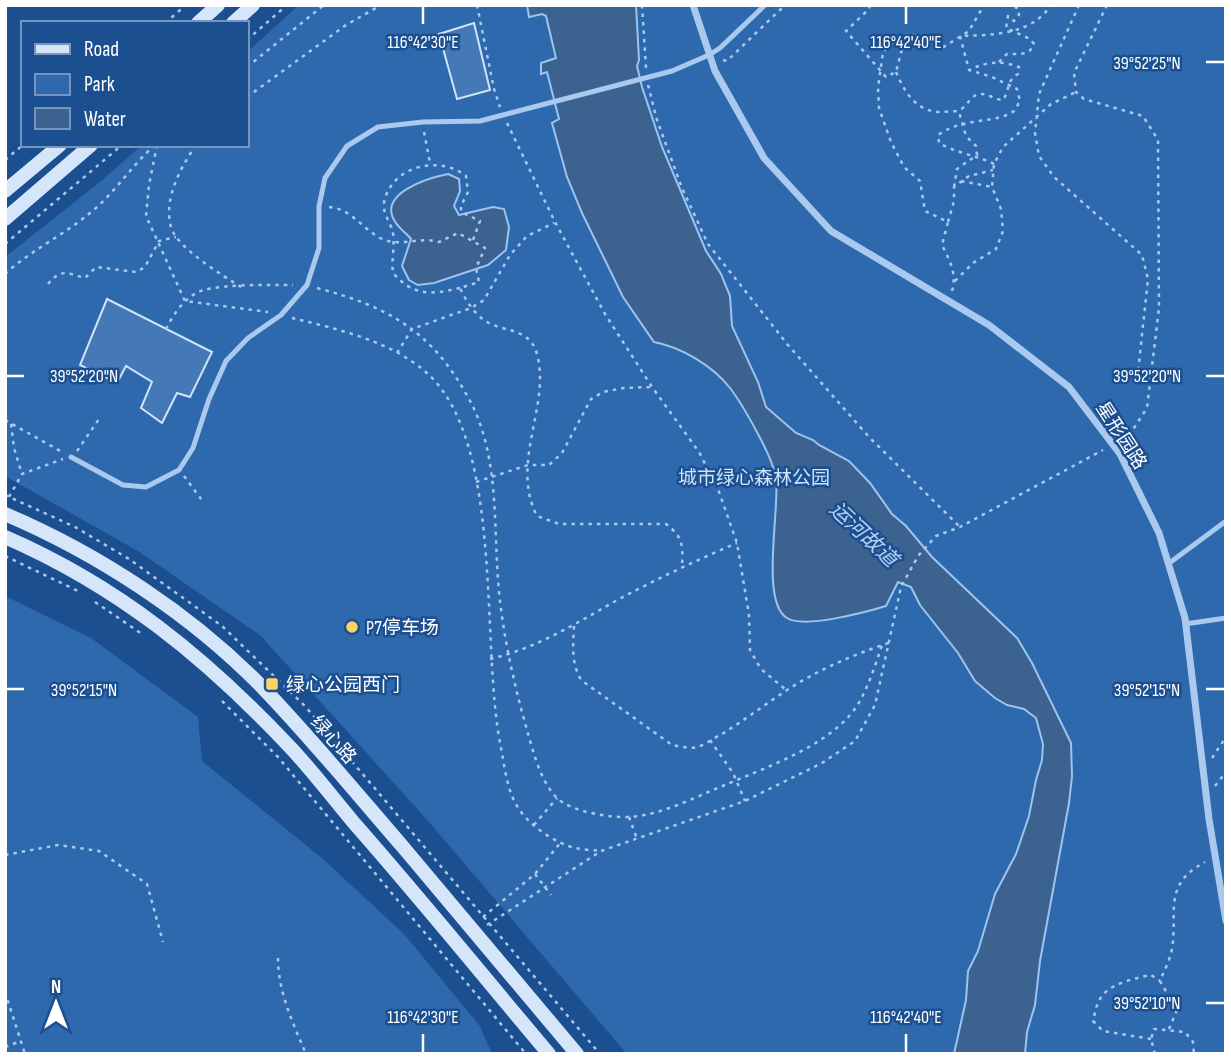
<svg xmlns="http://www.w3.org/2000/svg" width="1231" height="1059" font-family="'Sofia Sans Condensed','Noto Sans SC',sans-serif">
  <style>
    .green { fill: #2e69ad }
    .water { fill: #3c6290; stroke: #9cc4f0; stroke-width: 2 }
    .building { fill: #4478b7; stroke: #cfe3fa; stroke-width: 2 }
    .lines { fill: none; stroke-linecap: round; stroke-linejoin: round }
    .path { stroke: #a9c9ee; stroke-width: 2.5; stroke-dasharray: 3.5 5; stroke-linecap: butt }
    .service { stroke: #a9c9ee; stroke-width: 5 }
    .minor { stroke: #a9c9ee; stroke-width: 7 }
    .secondary { stroke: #d6e6fa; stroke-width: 14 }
    .ticks { fill: none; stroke: #fff; stroke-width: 2.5 }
    .poi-dot { fill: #ffd166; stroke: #1b4f8f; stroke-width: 2.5 }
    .labels { text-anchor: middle; stroke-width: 5; stroke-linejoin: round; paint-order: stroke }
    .street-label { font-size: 19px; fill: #fff; stroke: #1b4f8f }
    .park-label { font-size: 19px; fill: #cfe3fa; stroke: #1b4f8f }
    .poi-label { font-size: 19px; fill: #fff; stroke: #1b4f8f; text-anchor: start }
    .water-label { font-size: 21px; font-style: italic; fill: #b5d3f5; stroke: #1b4f8f }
    .ticks-label { font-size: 18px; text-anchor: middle; fill: #fff; stroke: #1b4f8f; stroke-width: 5; stroke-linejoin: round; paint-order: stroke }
  </style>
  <rect width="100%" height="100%" fill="#1b4f8f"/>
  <path class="green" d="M299 5H1226V1054H627L428 821 261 636 138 551 5 476V257L100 182 142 145H247V52Z
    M5 596 91 638 198 717 202 761 323 859 404 934 480 1026 492 1054H5Z"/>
  <path class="water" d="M527 5H636L639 60 637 66 642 87 662 147 706 251 721 274 730 296 732 326 758 382 766 407 796 433 813 440 819 445 849 461 870 483 892 514 906 526 932 557 1017 638 1032 663 1071 743 1072 776 1069 803 1040 961 1035 1005 1027 1032 1025 1054H954L966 1000 968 971 978 951 995 894 1016 854 1029 816 1036 780 1042 760 1043 744 1036 718 1024 709 1007 705 995 698 975 681 958 653 920 605 911 587 898 582 886 606C866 612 804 629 787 618 760 602 780 509 776 479 774 464 765 447 758 434 750 419 741 402 730 388 713 366 681 347 654 342L623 297 582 213 567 177 552 123 559 119 547 72 541 74V63L556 58 546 16 542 14 529 17Z
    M448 174 459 179 460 191 454 206 459 215 493 207 504 209 509 227 506 250 488 265 434 283 418 285 409 280 402 266 411 239C407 234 400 229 396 223 375 194 428 178 448 174Z"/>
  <path class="building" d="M474 23 490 90 457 99 439 34Z
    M107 299 212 352 190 397 177 393 162 423 141 408 152 382 126 366 117 383 80 365Z"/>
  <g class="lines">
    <path class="path" d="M477 5 494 89 500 107
      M642 5 646 68
      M870 5 869 9 846 31 886 77 896 72 902 49 895 40
      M1079 5 1039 94 1035 133 1039 156 1054 177 1142 255 1148 279 1138 372
      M1107 5 1074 73 1076 92 1084 99 1143 116 1158 140 1159 308 1147 408 1132 431 1121 439
      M165 23 186 5
      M247 40 287 5
      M723 60 727 61 785 5
      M999 62 1007 54C1018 54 1030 56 1034 44L1030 39 1006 28 1008 16 1014 21 1019 15 1018 8 1008 5
      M247 67 324 5
      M896 72C905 93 917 113 943 112 948 111 955 112 960 110 966 107 970 98 976 95 986 91 994 100 1003 100 1010 90 1006 81 1018 74L1019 67C1001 60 986 62 969 70
      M648 85 657 120 682 188 708 244 788 345 869 437 960 527
      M247 97 346 25 381 5
      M507 123 555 222 605 314 652 387 699 452 718 489 737 543 749 615 750 650 761 669 786 690
      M424 132 430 163
      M157 145 149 185 146 216 185 301 268 312
      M196 145C181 167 163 199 171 227 177 248 222 275 241 287
      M5 160 23 145
      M994 164C976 155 956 153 939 143L938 135C962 117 997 124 1014 111 1016 109 1018 104 1020 101L1017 89 992 77 969 70 960 36C992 35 1032 35 1051 5
      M961 181 992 187
      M954 187 957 169 977 155 976 146 966 136 959 112
      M329 207C351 209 362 228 380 238 400 248 419 236 439 242L458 233 485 248 476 268 479 282 460 288C466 301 475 315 487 322 504 332 528 328 536 351 553 402 509 462 537 516L559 524H666C683 537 683 545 682 566
      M948 222 954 201V187L969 176 993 170
      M5 244 122 145
      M5 274C31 250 64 235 90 213 115 193 131 166 155 145
      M955 281 973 263 996 249 1003 231 1001 209 992 187 994 164 1003 147 1051 104 1076 92
      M48 284C61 268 67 273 85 278L96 267 136 272 145 267 159 241 176 237
      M317 288C389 307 432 331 469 399 502 459 492 535 500 601 505 644 515 688 527 730 533 751 540 780 556 797 570 812 611 818 631 817 664 814 695 797 725 785 769 766 838 743 861 699 870 682 876 663 882 645
      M460 288C431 295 413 296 393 273 391 260 396 241 392 229 388 218 381 211 385 198 396 164 441 156 466 176L468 192 461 206V212L480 221 473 240
      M952 291C957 274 950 261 942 245L948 222 925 211 920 181 904 167 891 142 879 108 878 88 883 52 895 40 910 33 942 48 969 31 984 5
      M292 318C337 329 392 341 428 374 505 445 480 648 501 748 505 768 507 792 519 809 530 826 555 843 575 848 583 850 593 850 601 851
      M166 329C174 313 186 295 204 290 226 284 269 285 293 285
      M397 353 412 329 471 308 484 300 510 255 527 236 554 223
      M5 420 62 452
      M11 424 14 448 22 474
      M77 451 99 419
      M184 476 204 503
      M476 482 528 465H549L562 453 591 399 603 392 624 388 651 387
      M5 495 75 527 129 559 222 626 305 706 600 1054
      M9 497 22 474 63 459
      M5 556 78 591
      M95 602 142 634
      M574 626C573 646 571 662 581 680L672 745C680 746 689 749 698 747 706 744 714 738 722 734 743 721 763 706 784 692 817 670 853 655 891 642
      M490 659C538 648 578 622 621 598 659 578 697 560 737 543
      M222 701 278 757 526 1054
      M710 740 733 773 745 801
      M1212 758 1226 737
      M1215 786 1226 772
      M629 817 637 839
      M534 825 557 798
      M5 855 58 845 99 851 147 884 163 942
      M535 874 551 895
      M483 917 535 874 561 842
      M487 925 601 851 745 801 822 763 855 741 875 705 901 587 918 556 936 536 960 527 1103 450
      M278 958C278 992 293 1023 306 1054
      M5 992 25 1054
      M1169 1029 1177 1010 1160 981C1164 971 1170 960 1172 949 1178 911 1162 885 1205 862
      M1151 1039 1103 1031 1093 1021C1095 1013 1096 1005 1100 999 1108 984 1135 978 1151 975L1160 981
      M5 1047 21 1041
      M1155 1054 1151 1039 1154 1029 1185 1032 1193 1042 1194 1054"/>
    <path class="service" d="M71 457 123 485 146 487 179 470 193 448 209 399 226 361 248 338 281 315 307 285 319 248V206L325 178 347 146 378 127 423 122 480 121 672 71 709 55 720 48 765 5
      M1168 564 1226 521
      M1185 624 1226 618"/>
    <path class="minor" d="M693 5 715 71 764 158 831 231 989 325 1069 387 1120 454 1159 533 1185 618 1209 819 1226 921"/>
    <path class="secondary" d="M198 23 218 5
      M233 23 253 5
      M5 191 60 145
      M5 219 91 145
      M5 514C99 554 192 615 263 688 312 739 357 794 403 847 461 916 519 985 577 1054
      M5 537C118 586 205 657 289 746 312 770 332 797 354 823 421 899 484 977 549 1054"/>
  </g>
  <path class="ticks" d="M423 7V24M906 7V24M1206 62H1224M7 376H24M1206 376H1224M7 689H24M1206 689H1224M1206 1003H1224M423 1034V1052M906 1034V1052"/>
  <g class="poi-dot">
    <circle cx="352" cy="627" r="7"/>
    <rect x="265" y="677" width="14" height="14" rx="3.5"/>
  </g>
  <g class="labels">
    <g class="street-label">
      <text transform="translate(1122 435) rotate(57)" y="7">星形园路</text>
      <text transform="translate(334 739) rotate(48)" y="7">绿心路</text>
    </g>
    <g class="park-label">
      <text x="754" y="484">城市绿心森林公园</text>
    </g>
    <g class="poi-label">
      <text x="366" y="634">P7停车场</text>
      <text x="286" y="691">绿心公园西门</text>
    </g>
    <g class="water-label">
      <text transform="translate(864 534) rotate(43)" y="7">运河故道</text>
    </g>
  </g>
  <g class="ticks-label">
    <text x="423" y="48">116°42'30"E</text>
    <text x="906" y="48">116°42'40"E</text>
    <text x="1147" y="69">39°52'25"N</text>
    <text x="84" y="382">39°52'20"N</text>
    <text x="1147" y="382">39°52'20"N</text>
    <text x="84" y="696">39°52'15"N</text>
    <text x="1147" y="696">39°52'15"N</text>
    <text x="1147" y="1009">39°52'10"N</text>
    <text x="423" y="1023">116°42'30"E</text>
    <text x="906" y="1023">116°42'40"E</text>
  </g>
  <rect width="1231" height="1059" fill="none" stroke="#ffffff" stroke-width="14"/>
  <rect x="21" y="21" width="228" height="126" fill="#1b4f8f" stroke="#7695bc" stroke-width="2"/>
  <rect x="35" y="44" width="35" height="10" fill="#d6e6fa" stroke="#7695bc" stroke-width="2"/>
  <text x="84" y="56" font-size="21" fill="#ffffff">Road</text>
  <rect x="35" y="74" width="35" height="21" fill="#2e69ad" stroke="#7695bc" stroke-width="2"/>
  <text x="84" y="91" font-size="21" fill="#ffffff">Park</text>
  <rect x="35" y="108" width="35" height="21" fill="#3c6290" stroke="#7695bc" stroke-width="2"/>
  <text x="84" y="126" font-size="21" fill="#ffffff">Water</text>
  <g transform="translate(56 1003)" stroke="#1b4f8f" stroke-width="5" paint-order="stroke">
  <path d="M0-5L12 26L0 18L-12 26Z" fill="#ffffff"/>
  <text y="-10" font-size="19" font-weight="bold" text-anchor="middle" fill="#ffffff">N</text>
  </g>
</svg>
